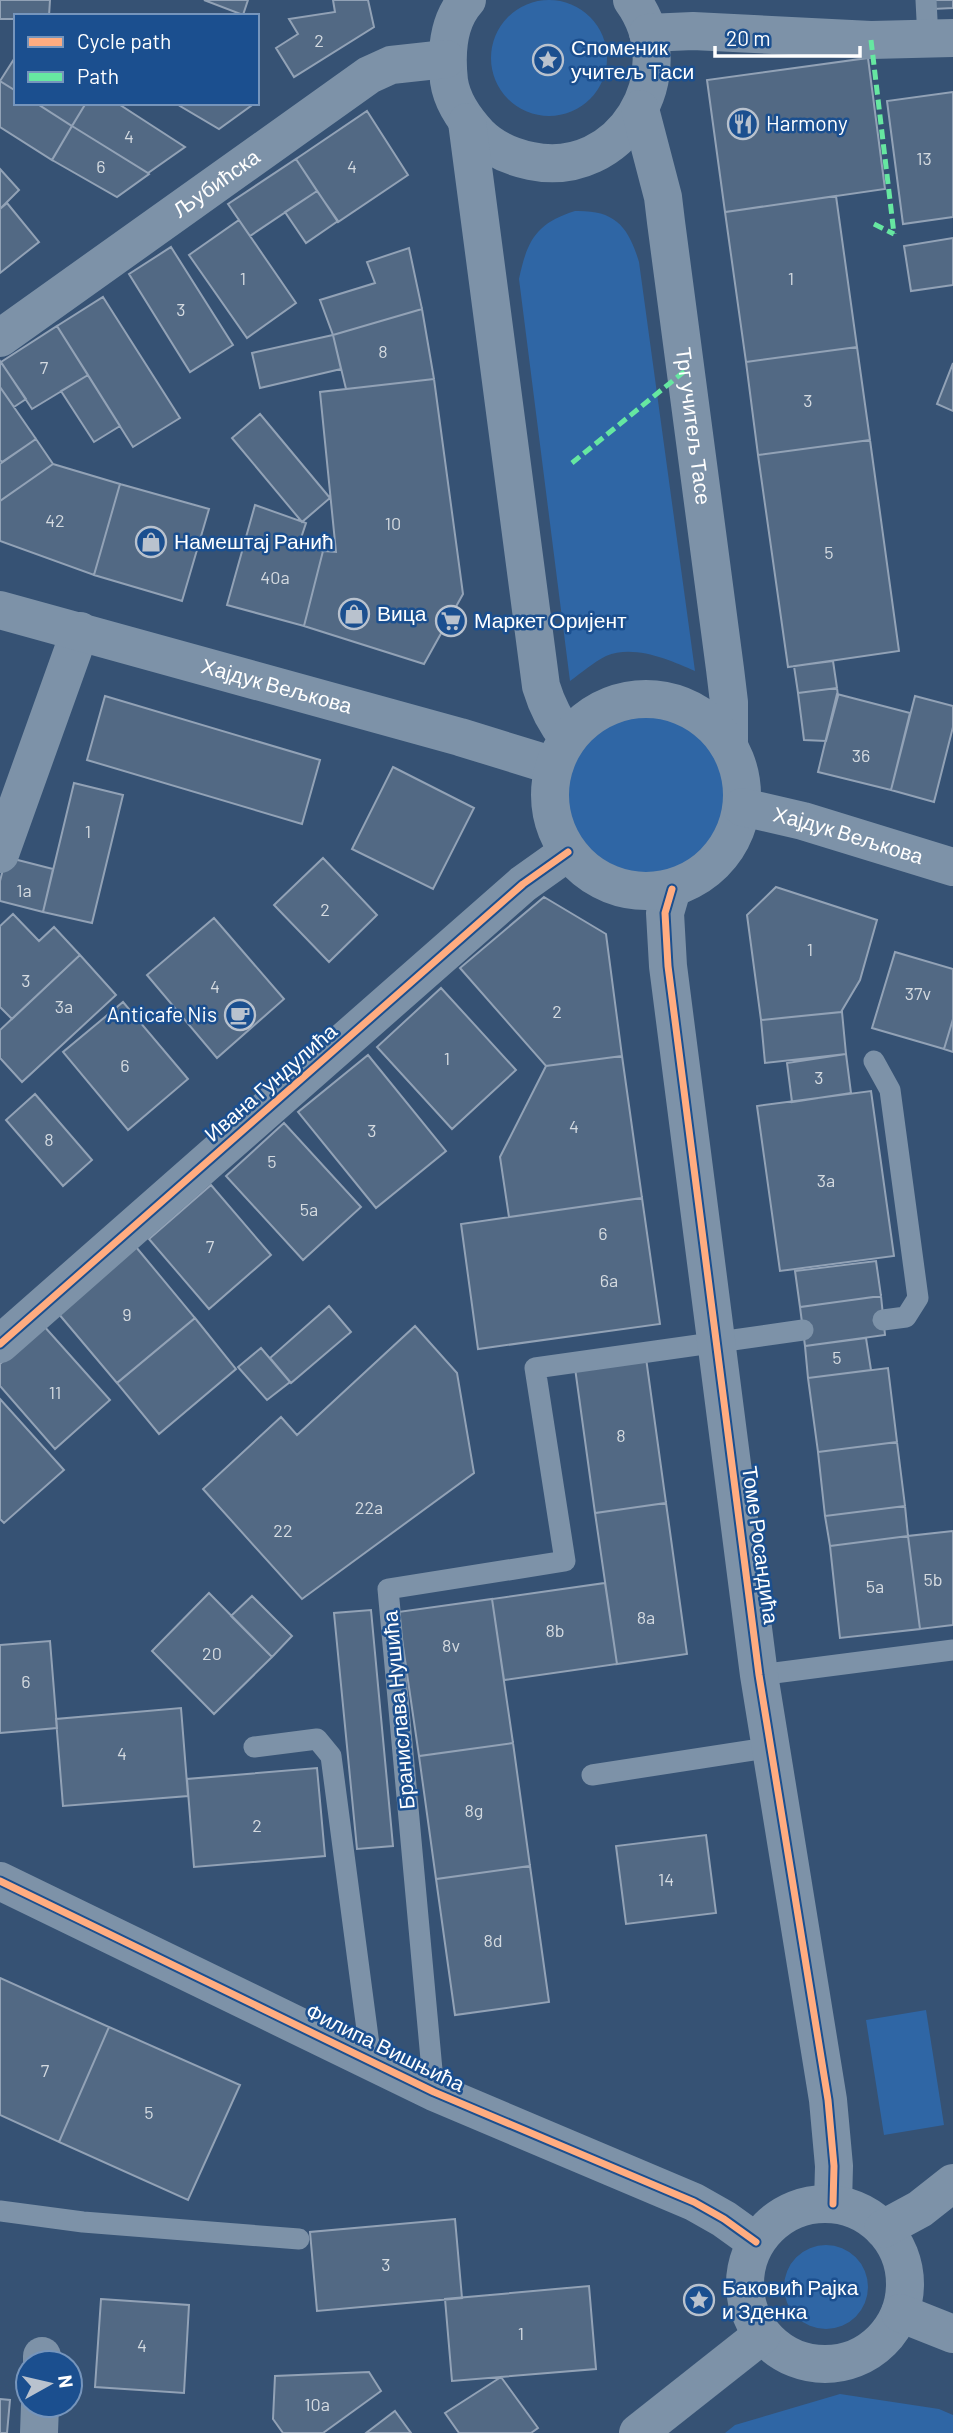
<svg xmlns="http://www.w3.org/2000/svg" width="953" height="2433" font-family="Barlow,sans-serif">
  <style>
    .green { fill: #2f66a5 }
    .building { fill: #526984; stroke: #92a2b6; stroke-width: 2 }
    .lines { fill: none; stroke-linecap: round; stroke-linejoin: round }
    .service { stroke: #7d92a8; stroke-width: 21 }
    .minor { stroke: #7d92a8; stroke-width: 38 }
    .tertiary { stroke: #7d92a8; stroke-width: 38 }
    .quiet { stroke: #66e7a1; stroke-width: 5; stroke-dasharray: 10 5; stroke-linecap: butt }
    .cycleway-casing { stroke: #1b4f8f; stroke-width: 11 }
    .cycleway { stroke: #ffac80; stroke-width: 7 }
    .labels { text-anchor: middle; stroke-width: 5; stroke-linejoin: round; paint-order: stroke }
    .number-label { font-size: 18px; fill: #d4dae0 }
    .poi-label { font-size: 21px; fill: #fff; stroke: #1b4f8f; text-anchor: start }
    .street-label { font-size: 21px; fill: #fff; stroke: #1b4f8f }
  </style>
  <rect width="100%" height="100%" fill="#365274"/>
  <path class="green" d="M491 58a58 58 0 1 1 116 0a58 58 0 1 1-116 0Z
    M575 211C614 210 628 225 639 262L695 671C670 660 634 644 606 656 594 662 581 673 570 681L519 279C527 241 536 223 575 211Z
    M565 795a82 82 0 1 1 164 0a82 82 0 1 1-164 0Z
    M926 2010 944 2125 884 2135 866 2020Z
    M784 2287a42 42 0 1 1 84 0a42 42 0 1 1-84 0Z
    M840 2394 939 2409 953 2415V2433H725L735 2425Z"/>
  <path class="building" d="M0 0H50L49 16H16V19H0Z
    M204 0H248L243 15Z
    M333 0H368L374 27 294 77 276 48 298 34 289 19 335 12Z
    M933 0H953V8L933 9Z
    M16 56V91L0 81Z
    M868 58 885 189 725 212 707 80Z
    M0 81 16 91V103H36L72 126 52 160 0 127Z
    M953 92V217L903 224 887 101Z
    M36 103H86L72 126Z
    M86 103H117L185 147 148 173 72 126Z
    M175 103H255L219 129Z
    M367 111 408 175 338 222 296 159Z
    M72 126 148 173 149 174 117 197 52 160Z
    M296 159 317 191 250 236 228 204Z
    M0 169 19 190 0 209Z
    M317 191 338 221 306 243 285 212Z
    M836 196 857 347 746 362 725 212Z
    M7 203 39 242 0 273V209Z
    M239 220 296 303 247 338 189 255Z
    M953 238V285L911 291 904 246Z
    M171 247 233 345 190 372 129 274Z
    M409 248 422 309 333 335 320 300 375 283 367 262Z
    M103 297 180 418 133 447 57 326Z
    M422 309 434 379 346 389 333 335Z
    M57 326 88 375 32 409 1 362Z
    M333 335 341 369 260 388 252 353Z
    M857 347 870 440 758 455 746 362Z
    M0 361 26 399 14 407 0 387Z
    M953 363V411L937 404Z
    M88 375 120 426 94 442 61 391Z
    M434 379 463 594 424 664 304 626 323 551 336 552 320 392Z
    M0 387 36 439 2 462 0 460Z
    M260 414 330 498 302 522 232 438Z
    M36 439 53 464 0 501V464Z
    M870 440 899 651 788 667 758 455Z
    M53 464 120 484 94 575 0 541V501Z
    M120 484 209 509 182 601 94 575Z
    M255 505 306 523 299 544 323 551 304 626 227 605Z
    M833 661 837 688 798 693 794 666Z
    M837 688 838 696 826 741 804 740 798 693Z
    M837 694 910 713 891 790 818 772Z
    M105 696 320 760 302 824 87 760Z
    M915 696 953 706V727L934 802 891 790Z
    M393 767 474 808 433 889 352 849Z
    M74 783 123 795 92 923 43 912Z
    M6 857 53 869 43 912 0 901V881Z
    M323 858 377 915 329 962 274 905Z
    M776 887 877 920 860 980 841 1012 761 1020 747 915Z
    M544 897 606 934 622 1056 546 1066 460 968Z
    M13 914 39 941 54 927 80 955 12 1019 0 1007V926Z
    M214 918 284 999 217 1058 147 975Z
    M895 952 953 969V1019L944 1049 872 1028Z
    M80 955 116 995 22 1082 0 1058V1030Z
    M441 988 516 1070 452 1129 377 1047Z
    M123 1002 188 1079 128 1130 63 1052Z
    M842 1012 846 1054 765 1063 761 1020Z
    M953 1019V1052L944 1049Z
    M846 1054 851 1093 792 1102 787 1063Z
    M368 1055 446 1151 376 1208 298 1112Z
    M622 1056 642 1198 509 1217 500 1157 546 1066Z
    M871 1091 894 1256 780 1271 757 1106Z
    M35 1094 92 1160 63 1186 6 1120Z
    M284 1123 361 1207 303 1260 226 1176Z
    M211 1185 271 1255 209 1309 149 1239Z
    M642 1198 660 1324 478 1349 461 1224Z
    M136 1247 195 1318 117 1383 58 1313Z
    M876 1261 881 1296 800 1307 795 1271Z
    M881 1296 885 1335 805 1346 800 1307Z
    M329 1306 351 1332 291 1383 270 1358Z
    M195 1318 236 1369 159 1434 117 1383Z
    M43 1325 110 1400 55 1449 0 1386V1364Z
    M415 1326 457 1373 474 1473 302 1599 203 1489 281 1417 297 1435Z
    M866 1338 871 1370 808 1378 805 1346Z
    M261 1348 290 1382 267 1400 238 1367Z
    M646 1358 666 1503 595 1513 575 1368Z
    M888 1368 897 1442 818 1452 808 1378Z
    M0 1399 64 1470 4 1523 0 1519Z
    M897 1442 905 1506 825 1516 818 1452Z
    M666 1503 687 1654 617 1664 595 1513Z
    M905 1506 908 1536 830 1546 825 1516Z
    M953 1531V1625L920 1629 908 1536Z
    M908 1536 920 1629 840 1638 830 1546Z
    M605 1583 617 1664 504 1680 492 1599Z
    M209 1593 272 1657 214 1714 152 1651Z
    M252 1596 292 1636 272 1657 231 1616Z
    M492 1599 513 1743 419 1756 398 1612Z
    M371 1610 393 1846 357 1849 334 1613Z
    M50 1641 57 1728 0 1733V1645Z
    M181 1708 188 1796 63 1806 56 1719Z
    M513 1743 530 1866 436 1879 419 1756Z
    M317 1768 325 1856 194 1867 187 1779Z
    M706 1835 716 1913 626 1924 616 1846Z
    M530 1866 549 2002 455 2015 436 1879Z
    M0 1978 109 2027 59 2142 0 2115Z
    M109 2027 240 2085 188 2200 59 2142Z
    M455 2219 462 2298 317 2311 310 2232Z
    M589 2286 596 2369 452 2381 445 2299Z
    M101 2299 189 2305 184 2393 95 2387Z
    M369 2372 381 2391 323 2433H283L273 2419 275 2376Z
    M501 2377 538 2428 531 2433H459L445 2413Z
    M0 2399 10 2400 7 2433H0Z
    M395 2411 411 2433H366Z"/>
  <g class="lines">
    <path class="service" d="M926 0 928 39
      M874 1061 890 1090 918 1298 906 1317 883 1320
      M759 1675 953 1650
      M254 1747 317 1739 331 1756 371 2060
      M592 1775 773 1747
      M434 2092 388 1589 565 1561 535 1368 803 1330
      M0 2211 83 2222 299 2239"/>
    <g class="minor">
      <path d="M467 0C448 21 446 54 449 81 452 102 465 120 479 135 494 150 511 157 531 161 621 180 686 74 632 0"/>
      <path d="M648 33 693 31 871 40 953 38"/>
      <path id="s1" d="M640 109 663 197 666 222 725 669 729 702V746"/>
      <path d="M467 122 541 686C547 706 555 722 568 738"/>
      <path id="s2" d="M0 338 369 75 391 65 446 59"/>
      <path d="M0 854 80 631"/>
      <path d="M672 889 665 913 668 966 759 1675 828 2100 834 2166 833 2204"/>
      <path d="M0 1344 523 884 568 852"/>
      <path d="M0 1881 434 2092 694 2202 724 2219 756 2242"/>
      <circle cx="825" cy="2284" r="80"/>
      <path d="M883 2229 920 2209 953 2183"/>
      <path d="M900 2313 953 2334"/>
      <path d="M42 2363V2356"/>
      <path d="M39 2433 40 2405"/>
      <path d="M638 2433 762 2335"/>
    </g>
    <g class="tertiary">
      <path id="s3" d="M0 610 460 737 554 766"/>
      <circle cx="646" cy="795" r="96"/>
      <path id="s4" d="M742 807 803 821 953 867"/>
    </g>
    <path class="quiet" d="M871 40 894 234
      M874 224 894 234
      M572 463 686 370"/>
    <g class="cycleway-casing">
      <path id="cycleway" d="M672 889 665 913 668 966 759 1675 828 2100 834 2166 833 2204
        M0 1344 523 884 568 852
        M0 1881 434 2092 694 2202 724 2219 756 2242"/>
    </g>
    <use href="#cycleway" class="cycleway"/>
  </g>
  <defs>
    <g id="sight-ring" transform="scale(1.575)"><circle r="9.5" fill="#1b4f8f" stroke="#b9c2ce" stroke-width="1.5"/><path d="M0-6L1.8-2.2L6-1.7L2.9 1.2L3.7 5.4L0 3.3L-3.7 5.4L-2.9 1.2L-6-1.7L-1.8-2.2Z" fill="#b9c2ce"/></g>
    <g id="restaurant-ring" transform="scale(1.575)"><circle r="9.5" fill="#1b4f8f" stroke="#b9c2ce" stroke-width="1.5"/><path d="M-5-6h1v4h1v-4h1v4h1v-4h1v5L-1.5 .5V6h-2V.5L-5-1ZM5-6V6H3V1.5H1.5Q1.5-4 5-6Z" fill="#b9c2ce"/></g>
    <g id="shop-ring" transform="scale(1.575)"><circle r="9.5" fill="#1b4f8f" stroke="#b9c2ce" stroke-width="1.5"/><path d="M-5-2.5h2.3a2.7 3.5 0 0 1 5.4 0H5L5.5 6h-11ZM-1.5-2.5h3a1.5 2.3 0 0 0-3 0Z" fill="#b9c2ce"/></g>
    <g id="supermarket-ring" transform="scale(1.575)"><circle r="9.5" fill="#1b4f8f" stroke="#b9c2ce" stroke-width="1.5"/><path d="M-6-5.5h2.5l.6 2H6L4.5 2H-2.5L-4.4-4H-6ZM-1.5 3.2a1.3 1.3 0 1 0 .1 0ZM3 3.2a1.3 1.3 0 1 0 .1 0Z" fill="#b9c2ce"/></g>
    <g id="cafe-ring" transform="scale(1.575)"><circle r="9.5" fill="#1b4f8f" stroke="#b9c2ce" stroke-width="1.5"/><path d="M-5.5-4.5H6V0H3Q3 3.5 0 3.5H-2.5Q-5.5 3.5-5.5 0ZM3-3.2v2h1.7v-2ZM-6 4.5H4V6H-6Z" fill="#b9c2ce"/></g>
  </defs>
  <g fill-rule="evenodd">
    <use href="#sight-ring" x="548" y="60"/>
    <use href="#restaurant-ring" x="743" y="124"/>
    <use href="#shop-ring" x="151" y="542"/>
    <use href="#shop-ring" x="354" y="614"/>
    <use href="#supermarket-ring" x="451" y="621"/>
    <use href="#cafe-ring" x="240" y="1015"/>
    <use href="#sight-ring" x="699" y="2300"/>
  </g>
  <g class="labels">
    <g class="number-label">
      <text x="319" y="47">2</text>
      <text x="129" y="143">4</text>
      <text x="924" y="165">13</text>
      <text x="101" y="173">6</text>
      <text x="352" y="173">4</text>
      <text x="243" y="285">1</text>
      <text x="791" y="285">1</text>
      <text x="181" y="316">3</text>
      <text x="383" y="358">8</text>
      <text x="44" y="374">7</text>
      <text x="808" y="407">3</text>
      <text x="55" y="527">42</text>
      <text x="393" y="530">10</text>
      <text x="829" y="559">5</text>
      <text x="275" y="584">40a</text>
      <text x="861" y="762">36</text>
      <text x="88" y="838">1</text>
      <text x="24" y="897">1a</text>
      <text x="325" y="916">2</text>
      <text x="810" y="956">1</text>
      <text x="26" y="987">3</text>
      <text x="215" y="993">4</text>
      <text x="918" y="1000">37v</text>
      <text x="64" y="1013">3a</text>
      <text x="557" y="1018">2</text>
      <text x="447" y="1065">1</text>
      <text x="125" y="1072">6</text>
      <text x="819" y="1084">3</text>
      <text x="574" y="1133">4</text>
      <text x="372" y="1137">3</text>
      <text x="49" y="1146">8</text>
      <text x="272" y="1168">5</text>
      <text x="826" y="1187">3a</text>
      <text x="309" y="1216">5a</text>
      <text x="603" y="1240">6</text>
      <text x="210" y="1253">7</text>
      <text x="609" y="1287">6a</text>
      <text x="127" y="1321">9</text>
      <text x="837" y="1364">5</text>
      <text x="55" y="1399">11</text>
      <text x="621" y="1442">8</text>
      <text x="369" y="1514">22a</text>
      <text x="283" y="1537">22</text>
      <text x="933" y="1586">5b</text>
      <text x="875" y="1593">5a</text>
      <text x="646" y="1624">8a</text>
      <text x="555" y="1637">8b</text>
      <text x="451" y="1652">8v</text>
      <text x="212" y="1660">20</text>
      <text x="26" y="1688">6</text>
      <text x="122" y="1760">4</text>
      <text x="474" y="1817">8g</text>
      <text x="257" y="1832">2</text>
      <text x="666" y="1886">14</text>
      <text x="493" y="1947">8d</text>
      <text x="45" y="2077">7</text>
      <text x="149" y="2119">5</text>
      <text x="386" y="2271">3</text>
      <text x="521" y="2340">1</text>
      <text x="142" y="2352">4</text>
      <text x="317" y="2411">10a</text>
    </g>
    <g class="poi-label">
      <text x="571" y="55">Споменик<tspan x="571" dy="24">учитељ Таси</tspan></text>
      <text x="766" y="131">Harmony</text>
      <text x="174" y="549">Намештај Ранић</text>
      <text x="377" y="621">Вица</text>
      <text x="474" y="628">Маркет Оријент</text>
      <text x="217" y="1022" text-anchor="end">Anticafe Nis</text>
      <text x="722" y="2295">Баковић Рајка<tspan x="722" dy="24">и Зденка</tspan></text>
    </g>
    <g class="street-label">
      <text dy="7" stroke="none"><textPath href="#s2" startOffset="266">Љубићска</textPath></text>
      <text dy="7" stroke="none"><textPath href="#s1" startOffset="322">Трг учитељ Тасе</textPath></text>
      <text dy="7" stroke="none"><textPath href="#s3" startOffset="287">Хајдук Вељкова</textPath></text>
      <text dy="7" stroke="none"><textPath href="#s4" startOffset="110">Хајдук Вељкова</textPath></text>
      <text transform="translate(271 1083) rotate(-41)" y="7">Ивана Гундулића</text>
      <text transform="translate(760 1545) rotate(82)" y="7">Томе Росандића</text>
      <text transform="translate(399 1710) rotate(-95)" y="7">Бранислава Нушића</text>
      <text transform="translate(385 2048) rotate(26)" y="7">Филипа Вишњића</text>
    </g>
  </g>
  <rect x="14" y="14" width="245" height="91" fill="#1b4f8f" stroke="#7695bc" stroke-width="2"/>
  <rect x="28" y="37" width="35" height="10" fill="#ffac80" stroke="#7695bc" stroke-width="2"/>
  <text x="77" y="49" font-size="21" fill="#ffffff">Cycle path</text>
  <rect x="28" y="72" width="35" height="10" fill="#66e7a1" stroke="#7695bc" stroke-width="2"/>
  <text x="77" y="84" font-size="21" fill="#ffffff">Path</text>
  <g transform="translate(49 2384) rotate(82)"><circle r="33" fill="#1b4f8f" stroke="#7695bc" stroke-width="2"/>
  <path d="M0-5L12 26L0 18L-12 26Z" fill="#b9c2ce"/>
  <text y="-10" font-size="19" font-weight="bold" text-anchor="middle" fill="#ffffff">N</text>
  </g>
  <path d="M715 46v10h145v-10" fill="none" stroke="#ffffff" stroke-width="3.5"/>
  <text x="726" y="46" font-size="21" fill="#ffffff" stroke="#1b4f8f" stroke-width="5" paint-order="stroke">20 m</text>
</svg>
